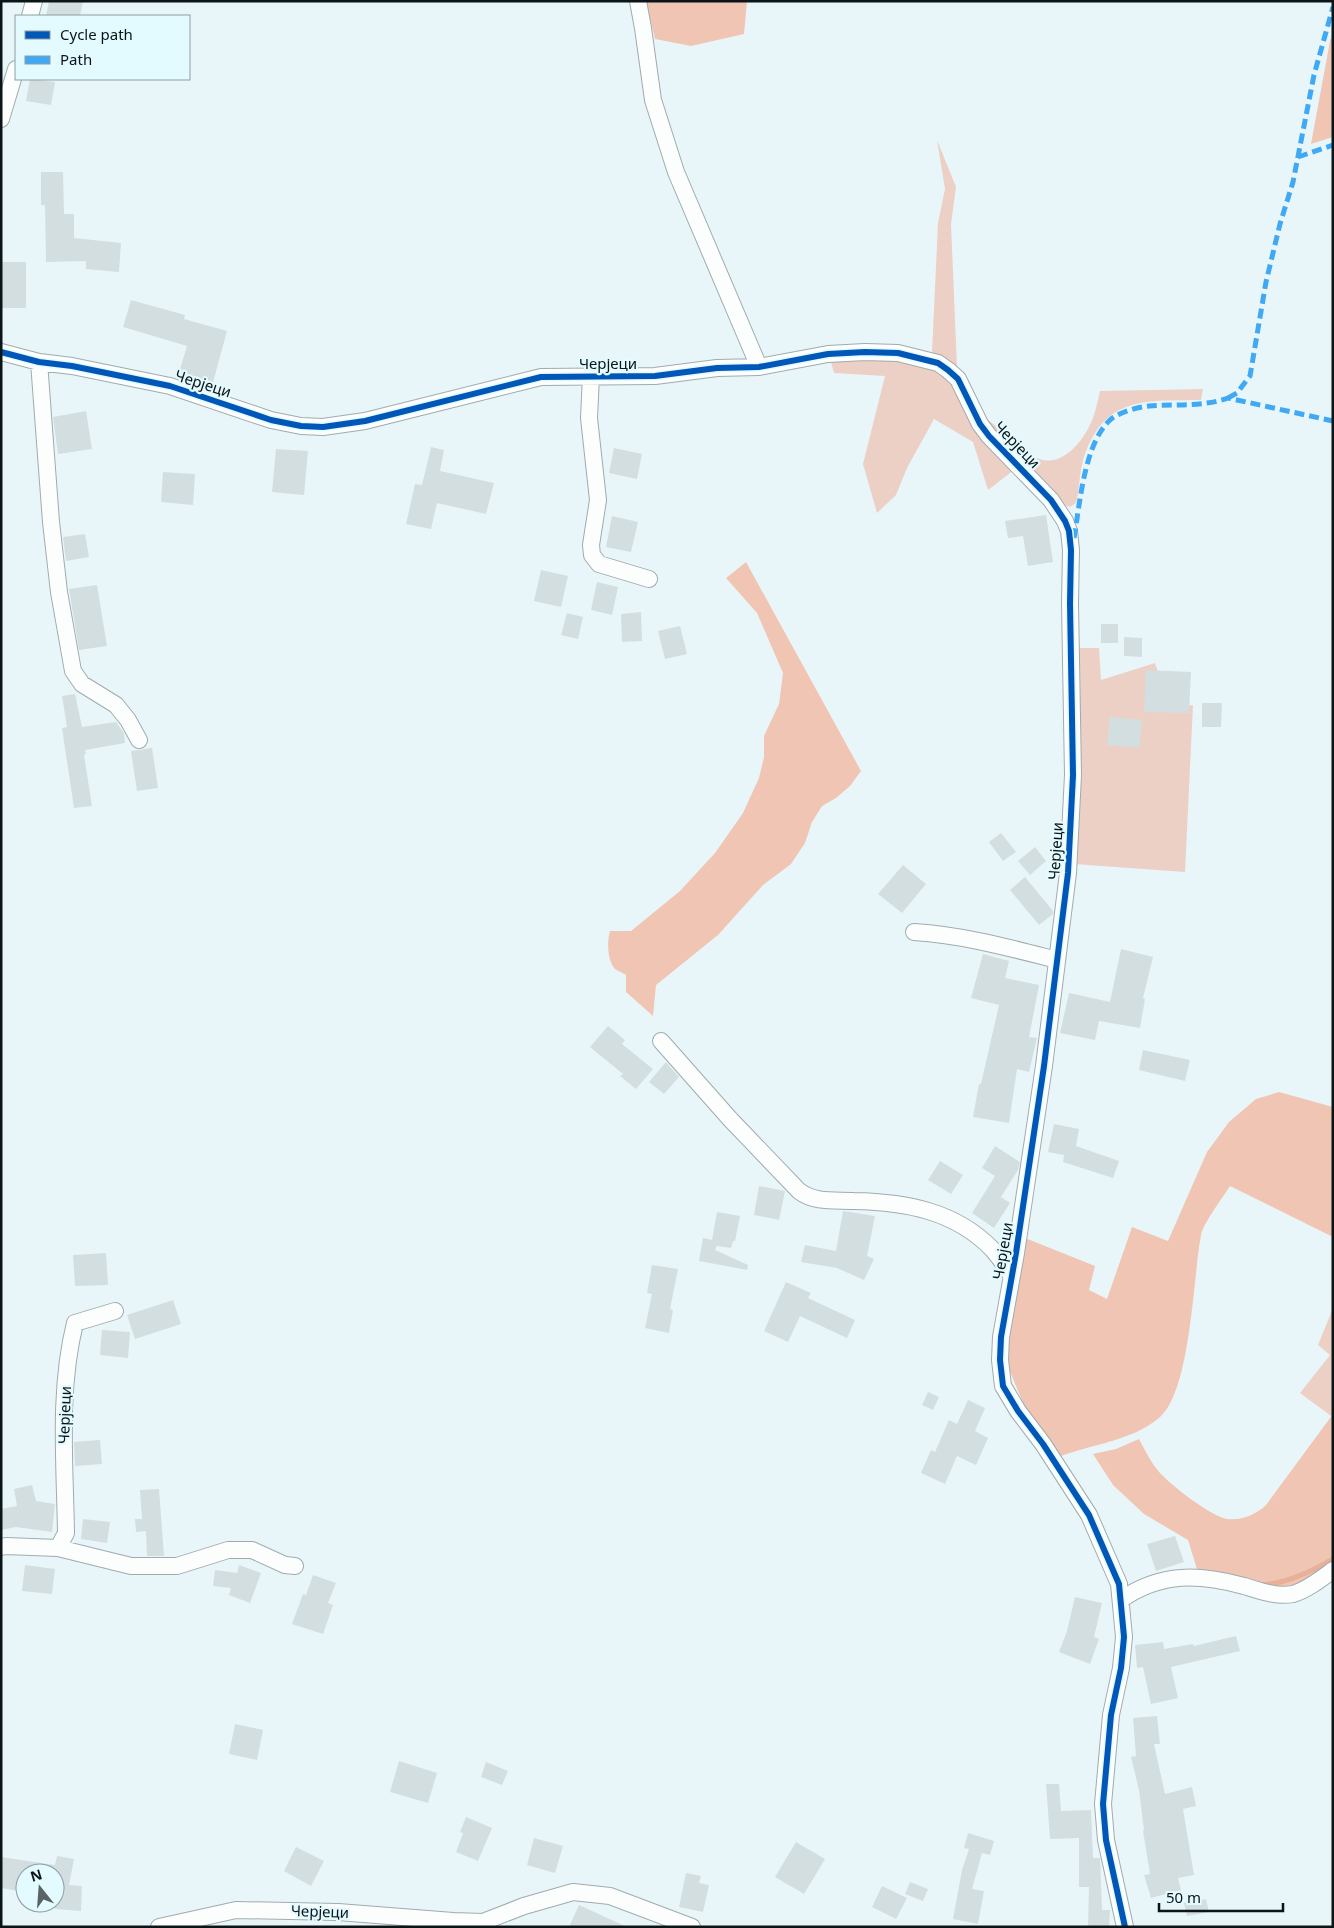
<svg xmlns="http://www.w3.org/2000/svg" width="1334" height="1928" font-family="'Noto Sans',sans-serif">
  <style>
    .green { fill: #ecd0c5 }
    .forest { fill: #f0c5b4 }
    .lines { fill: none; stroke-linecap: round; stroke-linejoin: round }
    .stream { stroke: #e8af99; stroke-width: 5 }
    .building { fill: #d3dee1 }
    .minor-casing { stroke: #a0abae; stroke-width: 18 }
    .minor { stroke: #fcfefe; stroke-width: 16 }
    .quiet { stroke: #3fa9f5; stroke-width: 5; stroke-dasharray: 10 5; stroke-linecap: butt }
    .cycleway-casing { stroke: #e3faff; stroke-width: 9 }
    .cycleway { stroke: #0057b8; stroke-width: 6 }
    .labels { text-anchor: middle; stroke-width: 4.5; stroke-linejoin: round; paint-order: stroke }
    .street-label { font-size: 15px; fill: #0b1517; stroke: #e3faff }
  </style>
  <rect width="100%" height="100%" fill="#e9f6f9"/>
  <path class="green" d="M937 140 956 187 951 224 957 367 932 353 938 223 945 189Z
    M861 360C882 361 906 360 927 367 954 376 996 445 1014 470L988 490 973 442 934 419 907 468 896 495 877 513 863 464 885 376 834 373 831 362Z
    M1203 389 1201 400C1147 401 1105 395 1084 457 1079 472 1080 488 1076 503L1070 507 1062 504 1015 456 984 417C993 424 1003 431 1012 438 1021 446 1029 456 1040 459 1064 468 1086 437 1093 418 1096 409 1098 400 1100 391Z
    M1077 648H1099L1101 680 1155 663 1170 709 1193 705 1185 872 1074 864Z
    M1333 1308V1414L1331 1416 1300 1393 1330 1355 1318 1345Z"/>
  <path class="forest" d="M646 1H747L744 34 691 46 655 39Z
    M1333 31V137L1311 144 1330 41Z
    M746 562 861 771 850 786 836 798 822 806 812 822 805 843 791 864 763 885 718 935 656 985 653 1016 626 992V975C623 973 618 971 615 969 607 960 607 941 610 931H631L680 891 715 853 743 813 759 778 764 757V736L779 704 783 673 757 613 726 578Z
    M1279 1092 1333 1107V1237L1230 1186C1223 1197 1203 1224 1201 1235 1193 1277 1191 1392 1159 1418 1130 1442 1090 1444 1056 1458L1023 1403 1009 1369 1006 1350 1025 1238 1095 1266 1089 1290 1107 1299 1132 1227 1168 1241 1207 1152 1229 1122 1256 1099Z
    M1333 1414V1578L1312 1592 1200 1579 1188 1540 1144 1514 1113 1485 1093 1454 1116 1449 1139 1439C1145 1450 1151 1463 1160 1473 1172 1486 1209 1515 1227 1519 1241 1521 1257 1514 1266 1505Z"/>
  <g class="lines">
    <path class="stream" d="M1261 1585C1286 1584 1311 1572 1333 1559"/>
  </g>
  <path class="building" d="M49 1H83L80 16H46Z
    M30 79 55 82 51 105 26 101Z
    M41 172H63L64 214H74V238L121 243 119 272 86 269V261L46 262 45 205H41Z
    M1 262H26V308H1Z
    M131 300 185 315 184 319 227 331 212 386 178 376 187 346 123 327Z
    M86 411 92 449 58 454 53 417Z
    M431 447 444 450 440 471 494 483 486 514 437 503 431 529 406 524 415 484 422 485Z
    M614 448 642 454 637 479 609 473Z
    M276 449 308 451 304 495 272 492Z
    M163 472 195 474 193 505 161 502Z
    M1046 515 1053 562 1028 566 1023 536 1008 538 1005 521Z
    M612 516 638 522 631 552 606 547Z
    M85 534 89 557 66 561 63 537Z
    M541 570 568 576 561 607 534 601Z
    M597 582 618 587 612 615 591 610Z
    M97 585 107 646 79 650 69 589Z
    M641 612 642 641 622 642 621 614Z
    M567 613 583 617 578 639 561 635Z
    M1101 624H1118V643H1101Z
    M680 626 687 654 665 659 658 631Z
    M1124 637 1142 638V657L1124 656Z
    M1146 670 1191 672 1189 713 1144 712Z
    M75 694 82 727 116 722 124 733 125 743 85 750 86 754 84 755 92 806 74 808 62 728 67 727 62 696Z
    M1202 703H1222L1221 727H1202Z
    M1110 717 1142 720 1139 748 1107 745Z
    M152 748 158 788 137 791 131 751Z
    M1001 833 1016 852 1003 861 989 842Z
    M1035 847 1046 861 1030 875 1018 861Z
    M903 865 926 884 902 913 878 894Z
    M1025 877 1053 911V914L1039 925 1010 890Z
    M1121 949 1153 957 1143 998 1145 999 1140 1028 1099 1021 1095 1040 1060 1033 1069 993 1110 1002Z
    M983 954 1009 961 1005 978 1039 985 1029 1037 1037 1038 1029 1072 1017 1069 1009 1123 973 1117 979 1084H981L999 1005 971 998Z
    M608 1026 625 1040 622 1044 653 1069 636 1089 620 1076 623 1074 590 1047Z
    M1143 1050 1190 1060 1185 1081 1139 1070Z
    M666 1062 679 1077 664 1094 649 1082Z
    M1054 1124 1079 1129 1076 1146 1119 1161 1113 1178 1063 1162 1064 1155 1048 1152Z
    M995 1146 1020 1162 1018 1170 1001 1197 1010 1203 994 1228 972 1213 995 1176 982 1168Z
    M940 1161 963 1175 951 1194 928 1180Z
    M759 1186 785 1191 779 1220 754 1215Z
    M843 1211 875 1216 867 1256 874 1259 864 1280 837 1268 801 1262 805 1245 836 1251Z
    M717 1212 740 1216 735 1241H733L731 1248 717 1246 715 1250 748 1265 747 1270 699 1261 703 1238 712 1240Z
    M106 1253 108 1285 75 1286 73 1255Z
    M652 1265 678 1269 670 1309 673 1310 669 1333 645 1328 652 1294 647 1293Z
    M786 1282 811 1293 808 1298 855 1320 847 1338 800 1316 788 1342 764 1331Z
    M173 1300 181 1324 135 1339 127 1315Z
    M102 1330 130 1332 128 1358 100 1355Z
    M928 1392 939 1397 933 1410 922 1405Z
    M968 1400 985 1408 975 1431 988 1438 976 1465 957 1456 945 1484 921 1473 931 1450 935 1452 949 1420 957 1424Z
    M100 1440 102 1464 75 1466 74 1442Z
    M32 1485 36 1501 55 1504 52 1532 16 1527 1 1530V1509L17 1506 14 1489Z
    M159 1489 164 1556H147L146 1531 136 1532 135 1519H142L140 1490Z
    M83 1519 110 1522 107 1543 81 1539Z
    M1175 1536 1184 1562 1156 1571 1147 1544Z
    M25 1565 55 1569 52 1594 22 1591Z
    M239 1565 261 1573 250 1603 229 1595 231 1588 213 1586 215 1570 237 1573Z
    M313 1575 336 1583 328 1603 333 1605 323 1634 292 1624 303 1594 306 1595Z
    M1075 1597 1102 1603 1094 1637 1099 1639 1090 1664 1059 1652 1067 1631Z
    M1236 1636 1240 1651 1171 1667 1178 1698 1151 1704 1143 1667 1137 1668 1135 1645 1163 1642 1164 1649 1193 1644 1194 1646Z
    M1157 1716 1160 1744H1154L1165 1794 1192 1787 1196 1806 1183 1809 1194 1875 1178 1878 1181 1890 1151 1898 1144 1875 1150 1874 1143 1831 1144 1830 1139 1790 1131 1757 1136 1756 1133 1718Z
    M235 1724 263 1730 257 1760 229 1754Z
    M399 1761 437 1773 428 1803 390 1792Z
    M486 1762 508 1771 502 1785 481 1777Z
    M1046 1784H1059L1061 1811 1091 1810 1093 1858H1100L1102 1910H1110L1109 1927H1088L1089 1887H1079V1838L1050 1839Z
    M466 1817 492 1828 478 1861 456 1852 463 1833 460 1832Z
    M968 1833 994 1841 990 1855 982 1853 972 1889 984 1891 978 1924 953 1919 962 1870 969 1849 964 1848Z
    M534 1838 563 1846 555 1873 527 1865Z
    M796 1842 825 1859 804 1894 775 1877Z
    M296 1847 324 1861 311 1886 284 1871Z
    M57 1856 74 1859 69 1885 82 1886 81 1911 55 1909V1873H25V1892L1 1888V1857L55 1865Z
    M686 1873 701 1876 699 1883 709 1885 703 1912 679 1907Z
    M910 1882 928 1889 923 1901 905 1894Z
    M882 1886 907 1898 896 1919 872 1907Z
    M1206 1899 1209 1912 1187 1916 1184 1903Z
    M579 1905 627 1927H569Z"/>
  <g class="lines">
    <g class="minor-casing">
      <path id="minor" d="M638 1 643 28 653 100 676 172 759 367
        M30 16 34 1
        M1 119 16 69
        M1 352 39 362 72 366 170 386 271 420 301 426 323 427 365 421 541 377 655 376 717 368 759 367 828 354 865 352 898 353 938 363 948 370 958 379 980 424 989 436 1051 500 1065 521 1069 531 1071 550 1070 603 1073 775 1068 873 1044 1066 1016 1253 1001 1337 1000 1360 1003 1386 1018 1411 1043 1444 1089 1515 1119 1584 1124 1637 1121 1668 1111 1715 1103 1804 1106 1840 1125 1927
        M39 362 51 522 59 592 73 671 82 684 116 705 128 720 139 740
        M591 376 589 418 598 500 591 545 592 555 599 564 649 579
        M914 932C963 935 1010 948 1057 960
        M661 1041 730 1119 799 1191C815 1203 834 1200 854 1201 906 1202 956 1211 993 1250 1000 1258 1006 1267 1011 1275
        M1 1547 6 1546 58 1548 66 1533C65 1464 58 1391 75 1323L115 1311
        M58 1548 131 1566H177L228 1550H252L285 1565 295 1566
        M1122 1599C1162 1572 1199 1574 1244 1586 1260 1591 1276 1597 1293 1594 1307 1590 1321 1579 1333 1570
        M159 1927 236 1910 338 1912 453 1921 483 1922 524 1906 573 1892 610 1896 692 1927"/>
    </g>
    <use href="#minor" class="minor"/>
    <path class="quiet" d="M1298 157 1333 145
      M1228 398 1237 393 1250 376 1266 282 1280 224 1293 182 1314 75 1333 7
      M1074 538C1080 504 1084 444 1110 420 1119 412 1138 407 1149 406 1176 404 1203 407 1228 398L1333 421"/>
    <g class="cycleway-casing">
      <path id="cycleway" d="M1 352 39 362 72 366 170 386 271 420 301 426 323 427 365 421 541 377 655 376 717 368 759 367 828 354 865 352 898 353 938 363 948 370 958 379 980 424 989 436 1051 500 1065 521 1069 531 1071 550 1070 603 1073 775 1068 873 1044 1066 1016 1253 1001 1337 1000 1360 1003 1386 1018 1411 1043 1444 1089 1515 1119 1584 1124 1637 1121 1668 1111 1715 1103 1804 1106 1840 1125 1927"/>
    </g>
    <use href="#cycleway" class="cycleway"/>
  </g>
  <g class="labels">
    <g class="street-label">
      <text x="608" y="369">Черјеци</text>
      <text transform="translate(203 384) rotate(18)" y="5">Черјеци</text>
      <text transform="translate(1017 445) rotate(46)" y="5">Черјеци</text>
      <text transform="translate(1056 851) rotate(-86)" y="5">Черјеци</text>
      <text transform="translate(1003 1251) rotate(-80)" y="5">Черјеци</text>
      <text transform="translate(65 1415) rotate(-88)" y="5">Черјеци</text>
      <text transform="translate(320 1912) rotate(2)" y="5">Черјеци</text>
    </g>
  </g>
  <rect width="1334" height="1928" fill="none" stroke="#0b1517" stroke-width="5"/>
  <rect x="15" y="15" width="175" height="65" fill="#e3faff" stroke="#8d9ea2"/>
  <rect x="25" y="31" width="25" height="8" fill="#0057b8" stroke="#8d9ea2"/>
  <text x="60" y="40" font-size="15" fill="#0b1517">Cycle path</text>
  <rect x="25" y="56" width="25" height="8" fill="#3fa9f5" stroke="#8d9ea2"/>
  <text x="60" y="65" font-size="15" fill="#0b1517">Path</text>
  <g transform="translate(40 1888) rotate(343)"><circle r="24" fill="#e3faff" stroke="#8d9ea2"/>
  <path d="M0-4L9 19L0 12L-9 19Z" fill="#596466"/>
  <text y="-8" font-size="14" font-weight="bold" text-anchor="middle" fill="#0b1517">N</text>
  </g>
  <path d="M1159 1903v8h124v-8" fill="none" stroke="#0b1517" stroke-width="2.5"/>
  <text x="1166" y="1903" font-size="15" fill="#0b1517" stroke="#e3faff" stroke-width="4" paint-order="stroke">50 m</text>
</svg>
